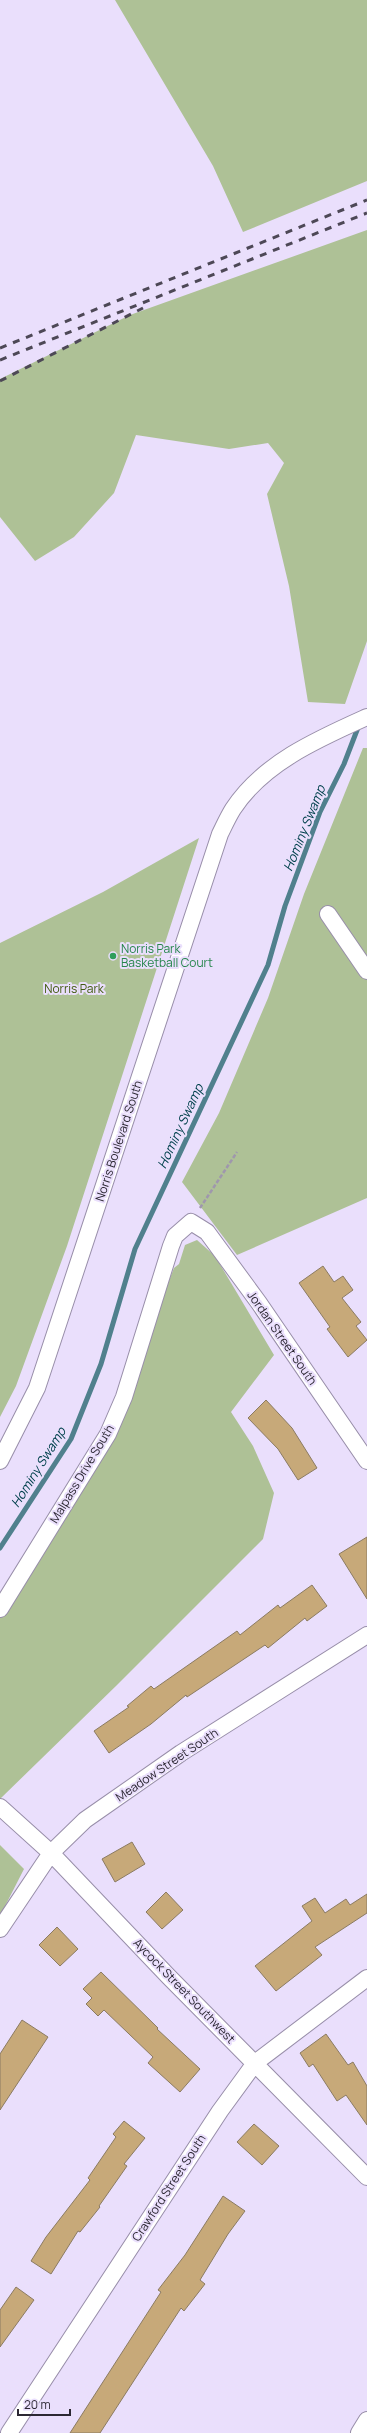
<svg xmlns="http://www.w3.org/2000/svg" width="367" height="2433" font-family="Manrope,sans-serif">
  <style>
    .green { fill: #aec196 }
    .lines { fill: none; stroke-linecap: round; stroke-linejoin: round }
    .stream { stroke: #50808d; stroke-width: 5 }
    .building { fill: #c7a979; stroke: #8b7b62 }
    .street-casing { stroke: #988ea9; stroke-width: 18 }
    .path { stroke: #9f97ad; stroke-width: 2.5; stroke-dasharray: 4 2; stroke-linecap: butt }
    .street { stroke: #fff; stroke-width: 16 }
    .rail { stroke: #4d4856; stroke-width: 3; stroke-dasharray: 7 7; stroke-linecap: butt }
    .leisure-dot { fill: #2e9e5b; stroke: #eadffc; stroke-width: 1.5 }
    .labels { text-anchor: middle; stroke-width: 4; stroke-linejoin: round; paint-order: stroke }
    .leisure-label { font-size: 12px; fill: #27864d; stroke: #eadffc; text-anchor: start }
    .park-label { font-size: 12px; fill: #425c11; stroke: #eadffc }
    .street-label { font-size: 12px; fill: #2c2833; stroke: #eadffc }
    .water-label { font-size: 13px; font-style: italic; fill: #00404c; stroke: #eadffc }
  </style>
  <rect width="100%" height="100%" fill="#eadffc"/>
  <path class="green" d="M115 0H367V181L243 232 213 166Z
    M367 230V641L345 704 308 702 289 586 267 494 284 463 268 443 229 449 136 435 114 493 74 537 35 561 0 517V379L130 315Z
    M363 748H367V1198L237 1255 182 1182 219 1113 268 998 304 894Z
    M199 838 67 1246 16 1386 0 1417V943L103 892Z
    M197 1240 215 1256 274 1355 231 1412 253 1446 274 1493 263 1539 117 1685 0 1799V1607L112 1425 174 1268 179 1264 185 1245Z
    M0 1845 24 1869 0 1916Z"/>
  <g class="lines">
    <path class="stream" d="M0 1548 71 1439 101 1364 135 1249 268 965 285 906 320 812 344 764 359 725"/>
  </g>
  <path class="building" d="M323 1266 334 1282 343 1276 353 1290 342 1298 361 1322 356 1326 367 1340 348 1357 327 1329 330 1327 299 1283Z
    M266 1400 292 1428 317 1468 298 1480 278 1449 248 1418Z
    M367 1537V1599L339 1554Z
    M312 1585 327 1606 307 1621 305 1618 268 1648 265 1645 187 1697 186 1695 151 1724 109 1753 94 1731 129 1707 127 1706 151 1686 154 1689 237 1631 240 1635 278 1605 280 1608Z
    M132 1842 145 1864 115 1882 102 1859Z
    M166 1892 183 1910 162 1929 146 1912Z
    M367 1894V1913L315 1947 322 1955 276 1991 255 1966 312 1921 302 1906 315 1898 325 1913 346 1899 350 1905Z
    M57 1927 78 1949 60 1966 39 1945Z
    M101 1972 158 2028 157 2029 200 2069 180 2092 148 2063 153 2057 104 2010 98 2016 86 2004 92 1998 83 1989Z
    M22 2020 48 2037 0 2110V2054Z
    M326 2034 348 2065 353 2062 367 2086V2125L346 2095 337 2101 313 2064 309 2067 300 2053Z
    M124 2121 145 2138 124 2164 127 2166 99 2206 100 2207 80 2232 78 2231 51 2274 31 2261 46 2237 90 2180 88 2178 116 2137 113 2134Z
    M254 2124 279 2146 262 2165 237 2142Z
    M223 2196 245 2211 228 2234 200 2280 205 2284 184 2311 181 2308 100 2433H70L161 2292 158 2290 185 2255Z
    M16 2287 34 2300 0 2347V2310Z"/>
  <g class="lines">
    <g class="street-casing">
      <path id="street" d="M328 914 367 971
        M0 1461 37 1388 220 834C224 826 228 817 233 809 263 763 318 739 367 717
        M0 1609 108 1434 124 1397 171 1246 175 1236 191 1222 207 1232 259 1303 367 1461
        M0 1807 51 1853 169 1977 367 2177
        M0 1929 51 1853 85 1820 181 1753 367 1635
        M9 2433 220 2111 255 2063 367 1978
        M359 2433 367 2420"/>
    </g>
    <path class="path" d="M200 1208 237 1152"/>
    <use href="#street" class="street"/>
    <path class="rail" d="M0 348 367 200
      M0 360 367 213
      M0 381 143 308"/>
  </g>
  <circle class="leisure-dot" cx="113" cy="956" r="4"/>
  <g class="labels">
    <g class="leisure-label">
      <text x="121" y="953">Norris Park<tspan x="121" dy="14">Basketball Court</tspan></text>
    </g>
    <g class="park-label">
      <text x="74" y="993">Norris Park</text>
    </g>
    <g class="street-label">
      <text transform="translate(119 1141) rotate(-72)" y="4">Norris Boulevard South</text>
      <text transform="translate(282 1338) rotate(55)" y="4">Jordan Street South</text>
      <text transform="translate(82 1474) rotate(-59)" y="4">Malpass Drive South</text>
      <text transform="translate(167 1765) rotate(-34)" y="4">Meadow Street South</text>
      <text transform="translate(184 1991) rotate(46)" y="4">Aycock Street Southwest</text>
      <text transform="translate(169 2188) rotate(-57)" y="4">Crawford Street South</text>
    </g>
    <g class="water-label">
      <text transform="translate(304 828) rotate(-68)" y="5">Hominy Swamp</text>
      <text transform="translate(180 1126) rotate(-65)" y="5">Hominy Swamp</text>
      <text transform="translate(38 1467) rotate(-58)" y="5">Hominy Swamp</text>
    </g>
  </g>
  <path d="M18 2409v6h52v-6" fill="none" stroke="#2c2833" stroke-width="2"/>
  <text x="24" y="2409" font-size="12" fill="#2c2833" stroke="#eadffc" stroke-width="3" paint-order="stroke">20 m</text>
</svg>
